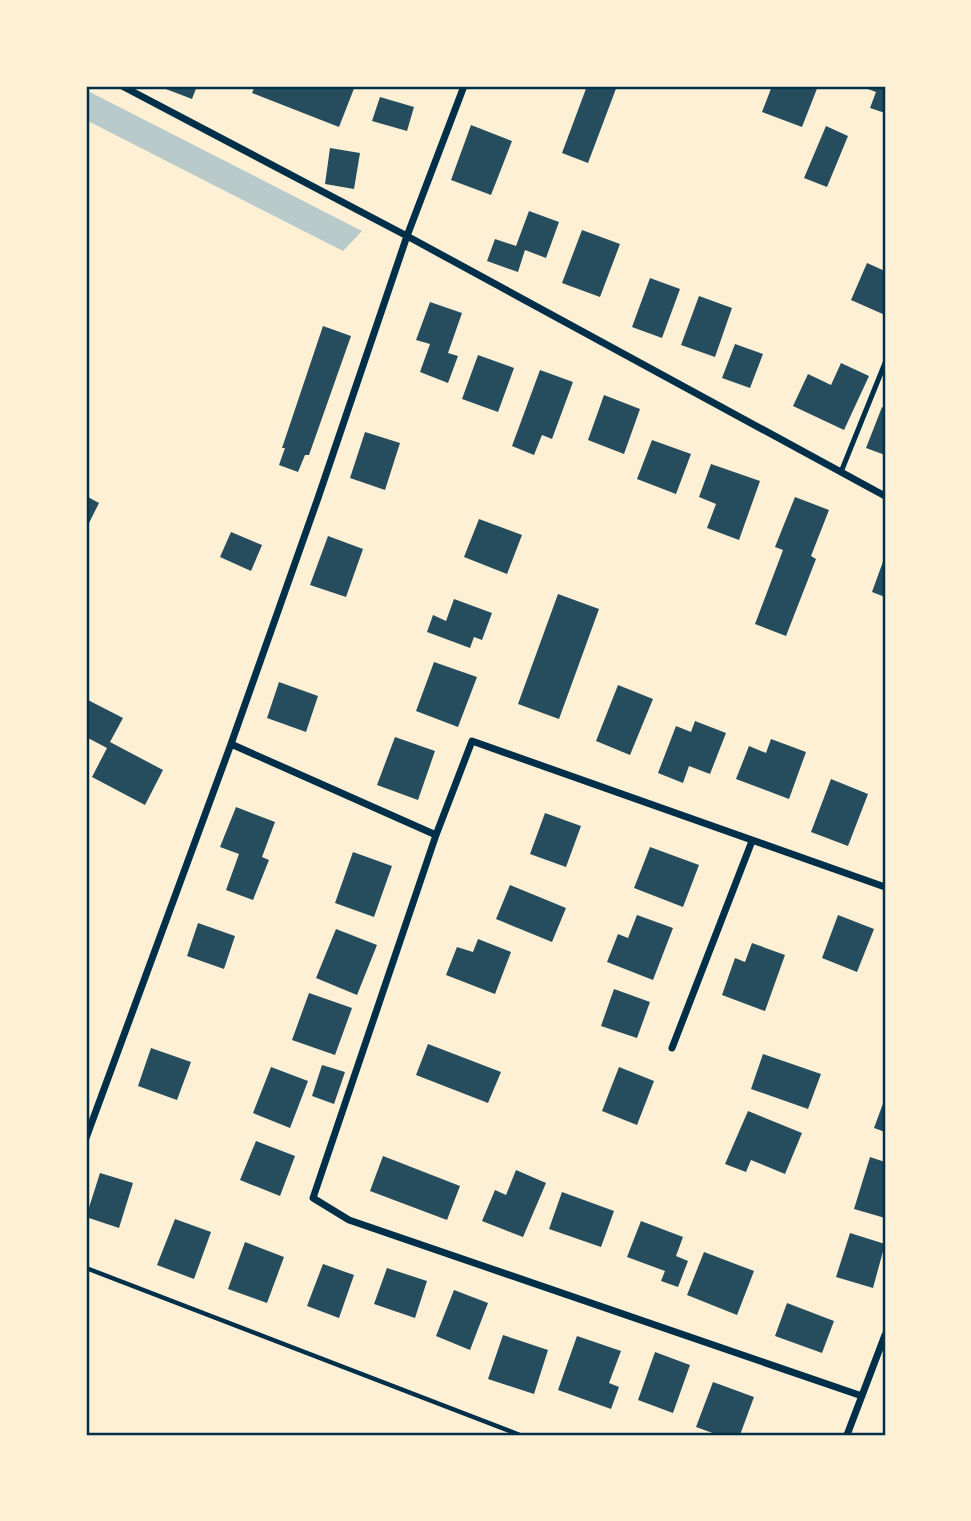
<svg xmlns="http://www.w3.org/2000/svg" width="971" height="1521" viewBox="0 0 971 1521" font-family="'Source Serif 4',serif">
<rect width="100%" height="100%" fill="#fdf0d5"/>
<path fill="#b9caca" d="M86,90l276,141 -19,20 -257,-131z"/>
<path fill="#264d5e" d="M158,86h39l-5,13z
M255,86h100l-16,41 -87,-34z
M587,86h30l-29,77 -26,-10z
M772,86h46l-16,41 -40,-15z
M860,86h25v27l-15,-5 6,-16z
M380,97l34,10 -7,24 -35,-10z
M471,125l41,16 -21,54 -40,-15z
M826,126l22,10 -21,51 -23,-9z
M330,148l30,5 -6,36 -29,-5z
M529,211l30,11 -13,36 -21,-8 -7,22 -31,-11 8,-22 21,7z
M582,230l38,14 -20,53 -38,-14z
M867,263l18,8v44l-34,-15z
M650,278l30,11 -18,49 -30,-11z
M699,296l33,12 -17,49 -34,-12z
M430,302l32,11 -14,40 10,3 -10,27 -28,-11 10,-28 -14,-4z
M323,326l28,10 -42,119h-4l-7,17 -19,-7 6,-17h-3z
M735,344l28,10 -13,34 -28,-10z
M478,355l36,13 -16,44 -36,-13z
M841,363l28,13 -25,54 -51,-24 15,-32 23,11z
M540,370l33,12 -21,57 -10,-4 -8,20 -22,-9z
M604,395l36,14 -16,45 -36,-14z
M882,407l3,1v47l-19,-7z
M365,432l35,11 -15,47 -35,-12z
M652,440l39,14 -15,40 -39,-15z
M711,464l49,17 -21,59 -32,-12 9,-24 -17,-7z
M86,496l13,7 -13,26z
M795,497l34,13 -18,46 5,3 -30,77 -31,-12 28,-74 -8,-3z
M479,519l43,16 -15,39 -43,-17z
M231,532l31,13 -11,26 -31,-14z
M328,536l35,13 -17,48 -36,-12z
M885,556v41l-13,-5z
M558,594l41,15 -40,110 -41,-15z
M454,599l38,14 -10,27 -8,-3 -4,11 -43,-16 6,-17 13,6z
M434,662l43,15 -19,50 -42,-16z
M279,682l39,14 -12,36 -39,-14z
M618,685l35,14 -23,56 -34,-14z
M86,699l37,19 -13,24 53,28 -18,35 -53,-28 15,-29 -21,-11z
M695,721l31,12 -16,41 -21,-8 -6,17 -25,-10 18,-47 15,6z
M395,737l40,14 -17,49 -41,-15z
M771,739l35,13 -17,47 -53,-20 13,-33 17,7z
M831,779l37,15 -20,52 -37,-14z
M236,807l39,15 -13,35 7,3 -16,40 -27,-10 13,-36 -19,-7z
M545,813l36,13 -15,41 -36,-13z
M650,847l49,18 -16,42 -49,-19z
M353,852l39,14 -18,51 -39,-14z
M510,885l56,23 -14,34 -56,-23z
M637,915l36,13 -20,52 -46,-18 11,-28 10,4z
M838,915l36,14 -17,43 -35,-14z
M198,923l37,13 -11,33 -37,-13z
M336,929l41,16 -20,50 -41,-17z
M478,939l33,13 -16,42 -49,-19 11,-28 16,5z
M752,943l33,12 -20,56 -43,-16 13,-37 10,4z
M614,989l36,13 -13,36 -36,-12z
M309,993l43,15 -17,47 -43,-15z
M428,1044l73,28 -13,31 -72,-28z
M151,1048l40,14 -14,38 -39,-14z
M763,1054l58,20 -13,35 -57,-20z
M322,1065l23,7 -11,32 -22,-8z
M271,1067l37,14 -18,47 -37,-15z
M619,1067l35,14 -17,44 -35,-14z
M885,1098v34l-11,-4z
M748,1111l54,22 -17,41 -34,-14 -5,12 -21,-8z
M256,1141l39,15 -15,40 -40,-16z
M383,1156l77,30 -13,34 -77,-29z
M870,1157l15,5v56l-31,-9z
M516,1170l30,13 -23,54 -41,-16 13,-31 11,5z
M100,1173l33,10 -14,45 -33,-11z
M562,1192l52,19 -13,36 -52,-18z
M175,1219l36,13 -17,47 -37,-14z
M641,1221l42,16 -7,19 12,5 -10,26 -17,-6 4,-10 -38,-14z
M850,1233l35,11 -12,44 -37,-11z
M245,1242l39,15 -17,46 -39,-14z
M704,1252l50,19 -17,44 -50,-20z
M323,1264l31,11 -15,43 -32,-12z
M387,1268l40,13 -12,37 -41,-14z
M454,1290l34,13 -18,47 -34,-14z
M787,1303l47,18 -12,32 -47,-17z
M503,1335l45,15 -14,44 -46,-15z
M577,1336l44,15 -12,32 10,4 -8,22 -53,-19z
M655,1352l35,13 -17,48 -35,-13z
M713,1382l41,15 -14,38h-22l-22,-8z"/>
<g fill="none" stroke-linecap="round" stroke-linejoin="round">
<path stroke="#003049" stroke-width="4.5" d="M86,1268l434,167"/>
<path stroke="#003049" stroke-width="5" d="M841,472l44,-109"/>
<path stroke="#003049" stroke-width="7" d="M122,86l285,150 478,260
M231,744l205,91
M672,1048l80,-207
M86,1138l145,-394 87,-246 89,-262 57,-150
M862,1396l-513,-176 -36,-22 123,-363 36,-94 413,146
M847,1435l38,-100"/>
</g>
<rect width="971" height="1521" fill="none" stroke="#fdf0d5" stroke-width="175"/>
<rect x="88" y="88" width="796" height="1346" fill="none" stroke="#003049" stroke-width="2.5"/>
</svg>
